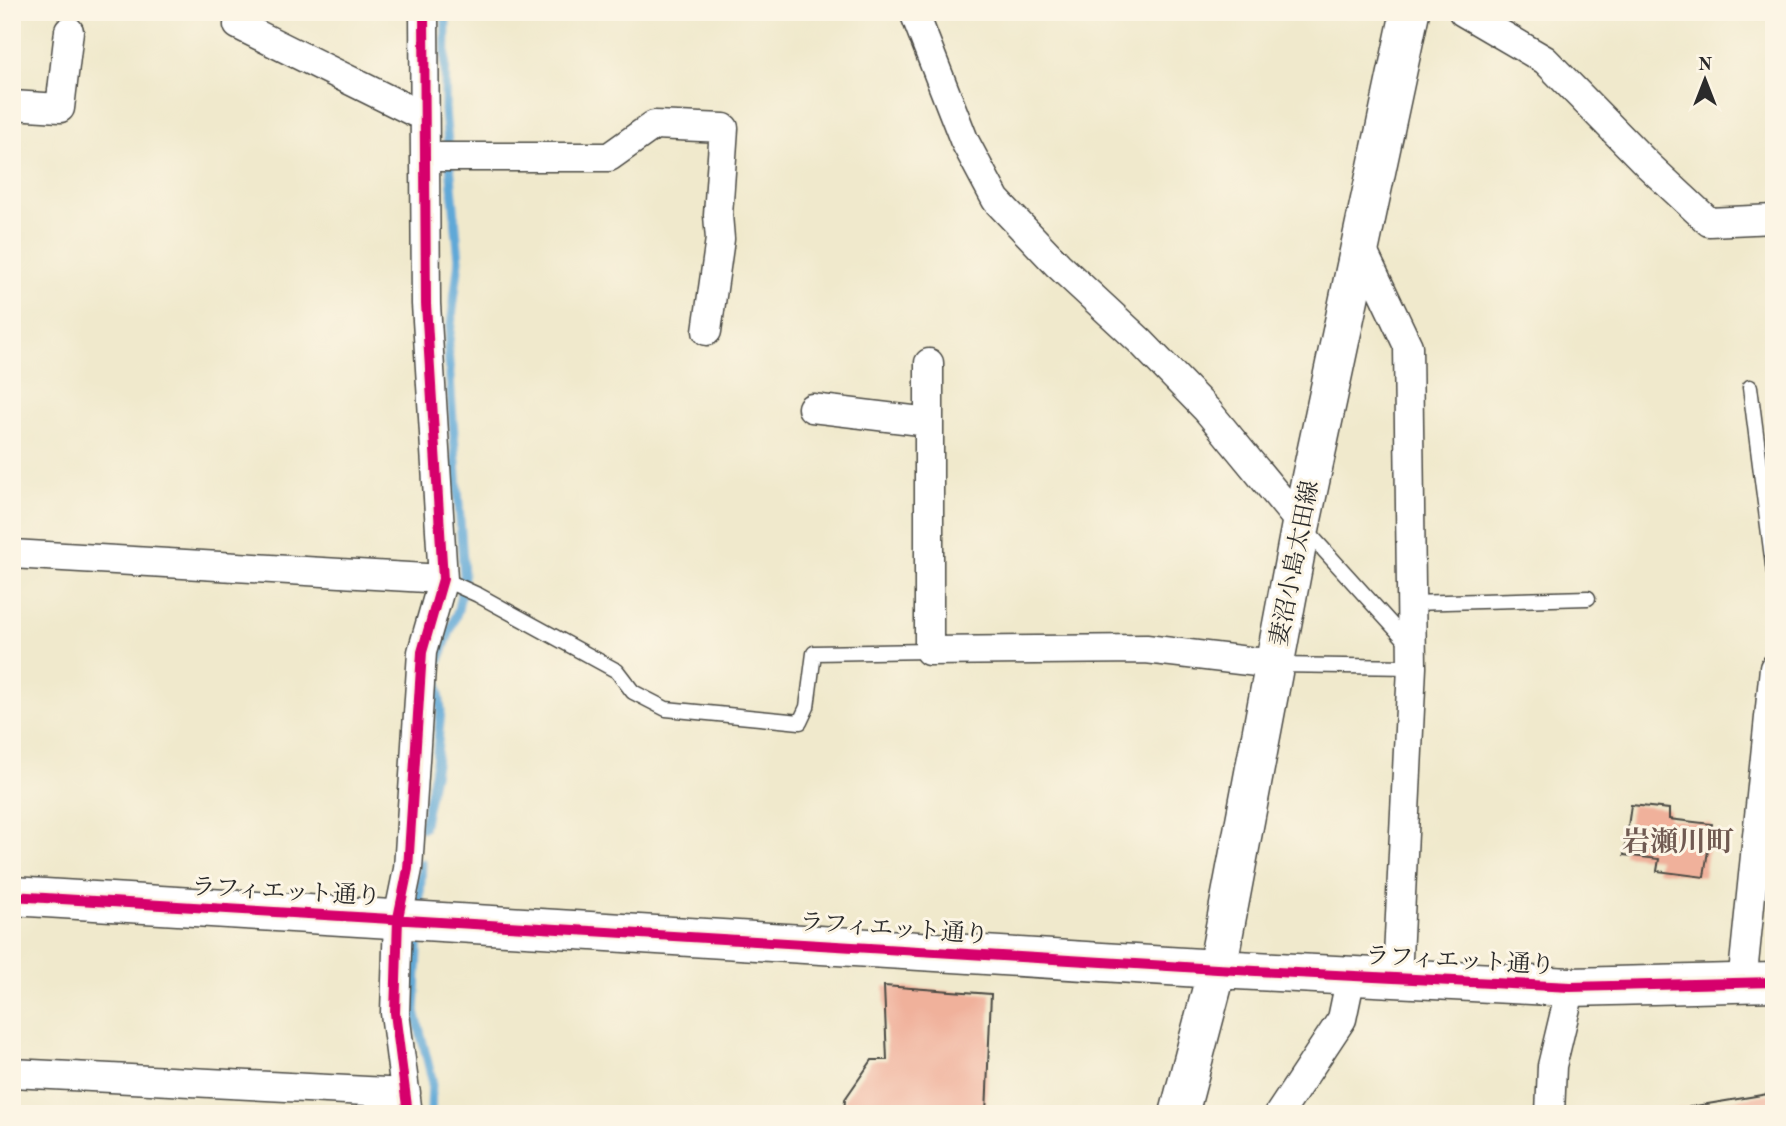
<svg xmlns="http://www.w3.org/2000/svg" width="1786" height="1126" viewBox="0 0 1786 1126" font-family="'Old Standard TT','Noto Serif JP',serif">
<rect width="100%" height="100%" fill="#fcf5e5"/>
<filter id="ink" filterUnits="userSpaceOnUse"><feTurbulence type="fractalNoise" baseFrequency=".0143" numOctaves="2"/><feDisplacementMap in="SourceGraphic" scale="14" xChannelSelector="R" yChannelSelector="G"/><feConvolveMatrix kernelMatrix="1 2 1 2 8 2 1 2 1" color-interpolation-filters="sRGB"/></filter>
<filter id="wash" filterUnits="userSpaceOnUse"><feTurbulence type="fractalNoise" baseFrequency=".00686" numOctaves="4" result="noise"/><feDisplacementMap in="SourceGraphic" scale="28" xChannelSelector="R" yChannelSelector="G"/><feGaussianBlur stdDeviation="1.57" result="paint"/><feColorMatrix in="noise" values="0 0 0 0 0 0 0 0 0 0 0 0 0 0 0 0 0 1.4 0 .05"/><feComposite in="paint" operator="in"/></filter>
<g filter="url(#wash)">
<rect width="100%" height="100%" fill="#f0e9cc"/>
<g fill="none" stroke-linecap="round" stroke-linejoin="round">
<path stroke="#5fa8d7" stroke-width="9" d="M423,828l13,-64 5,-54 -5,-42 22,-58 6,-34 -16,-227 11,-89 -14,-149 1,-99
M419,912l3,-49
M419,929l-4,82 17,68 -1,35"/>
</g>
<g id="blocks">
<path fill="#f0b19b" d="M1631,805l38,4v10l43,5 -8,53 -47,-6 2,-12 -35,-4z
M884,986l107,8 -5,120h-142l1,-15 27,-39h15z
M1774,1093v21h-115v-2z"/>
</g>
</g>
<g filter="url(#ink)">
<use href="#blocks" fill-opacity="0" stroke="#494843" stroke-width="2"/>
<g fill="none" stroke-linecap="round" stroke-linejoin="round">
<g stroke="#494843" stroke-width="17">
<path id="lane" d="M1750,387l24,186
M1304,528l106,117
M443,579l35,16 139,76 16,21 33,17 134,13 7,-15 7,-54 115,-2
M1411,603l177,-5
M1276,665l136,2"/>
</g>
<g stroke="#494843" stroke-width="31">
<path id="street" d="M914,12l50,128 32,60 62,65 82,76 67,69 94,114
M1463,12l82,48 103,105 61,57 65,-3
M238,25l186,92
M12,105l48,3 9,-77
M425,157h184l45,-32 70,3 -6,87 2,24 -13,92
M1361,247l47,99 4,321 -15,311
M929,363v288l217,-2 128,15
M812,408l117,14
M12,554l431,25
M1742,984l32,-316
M12,1073l394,20
M408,1114l-13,-101 3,-95 10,-49 14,-217 21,-73 -17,-275 -2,-292
M1279,1114l63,-95 9,-43
M1550,1114l2,-48 19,-79"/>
</g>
<g stroke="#494843" stroke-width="41">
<path id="secondary" d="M12,896l1205,73 354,18 203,-5
M1179,1114l38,-145 84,-445 109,-512"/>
</g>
<use href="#lane" stroke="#fff" stroke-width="14"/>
<use href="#street" stroke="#fff" stroke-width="28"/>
<use href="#secondary" stroke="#fff" stroke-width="38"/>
<g stroke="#fcf5e5" stroke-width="15">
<path id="cycleway" d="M12,896l1205,73 354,18 203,-5
M408,1114l-13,-101 3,-95 10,-49 14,-217 21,-73 -17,-275 -2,-292"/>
</g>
<use href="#cycleway" stroke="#d6006c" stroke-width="10"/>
</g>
</g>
<g text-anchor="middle" stroke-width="6" stroke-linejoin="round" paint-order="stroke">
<g font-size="24" fill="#2b2b2b" stroke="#fcf5e5">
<text transform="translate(1294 563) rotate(-79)" y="8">妻沼小島太田線</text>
<text transform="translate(286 891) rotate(3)" y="8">ラフィエット通り</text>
<text transform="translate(894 928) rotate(4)" y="8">ラフィエット通り</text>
<text transform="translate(1460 960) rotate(3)" y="8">ラフィエット通り</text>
</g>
<g font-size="28" font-weight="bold" fill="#705a52" stroke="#fcf5e5">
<text x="1678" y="851">岩瀬川町</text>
</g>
</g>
<rect width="1786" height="1126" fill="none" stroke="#fcf5e5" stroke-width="42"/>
<g transform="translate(1705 80)" stroke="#fcf5e5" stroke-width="5" paint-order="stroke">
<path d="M0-5L12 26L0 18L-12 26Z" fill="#2b2b2b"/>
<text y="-10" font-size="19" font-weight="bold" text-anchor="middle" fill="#2b2b2b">N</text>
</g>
</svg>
